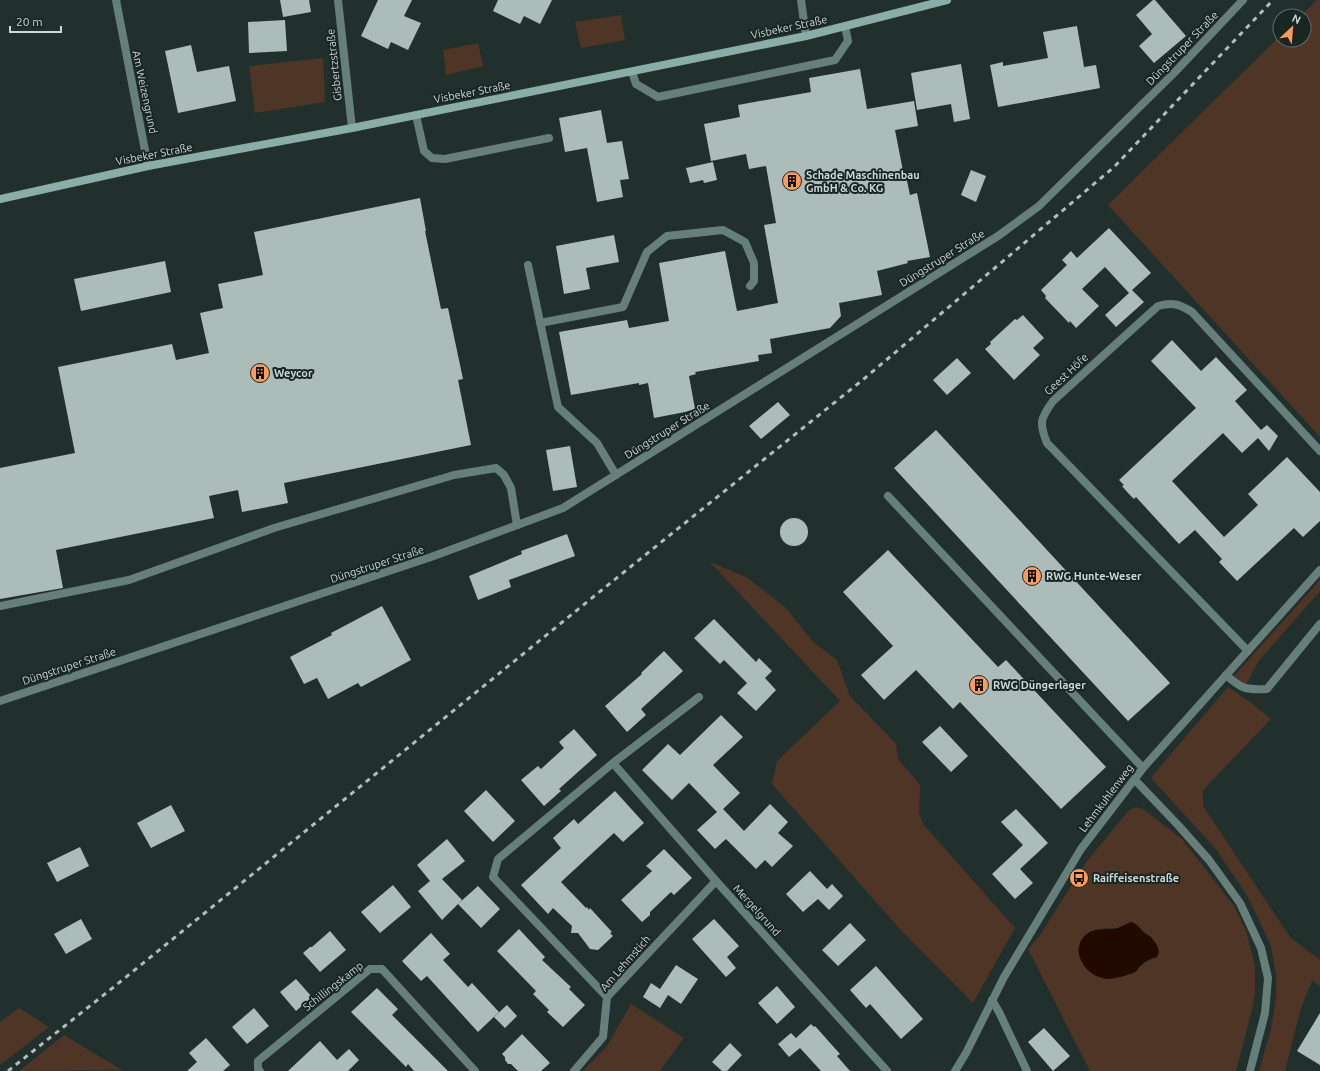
<svg xmlns="http://www.w3.org/2000/svg" width="1320" height="1071" viewBox="0 0 1320 1071" font-family="Ubuntu,sans-serif">
<rect width="100%" height="100%" fill="#22302d"/>
<path fill="#4f3525" fill-rule="evenodd" d="M1317,0h3v437l-212,-232 172,-169v4h24v-24h-3z
M621,15l4,25 -44,8 -6,-26z
M478,43l5,23 -37,9 -3,-25z
M323,58l2,44 -70,11 -6,-47z
M710,562l36,15 39,30 28,35 24,18 13,36 46,48 2,15 22,26 -1,28 4,11 92,104 -42,75 -75,-76 -126,-143 5,-23 63,-60z
M1320,580v11l-63,72 -11,22 -12,-9z
M1228,687l26,18 17,14 -68,71v16l87,131 30,23v26l-8,-5 -11,27 -16,63h-26l12,-42 5,-31v-23l-5,-29 -23,-49 -33,-49 -63,-69 1,-4z
M1136,807l7,2 39,30 52,67 12,25 9,34v29l-3,16 -16,61h-146l-62,-122 10,-11 49,-77 42,-51zM1132,922c8,4 12,11 19,15l6,20c-10,3 -16,8 -23,16l-50,-7 -6,-14 4,-11 6,-8 18,-5h12z
M631,1004l53,34 -24,33h-77l24,-25z
M19,1008l30,19 -49,38v-43z
M64,1035l58,35 -103,1z"/>
<path fill="#210900" d="M1132,922l5,3 7,8 7,4 6,8 2,7 -2,5c-7,2 -12,4 -16,8 -2,2 -4,6 -6,7 -5,3 -22,7 -27,7 -23,-1 -41,-31 -20,-46 9,-6 21,-2 30,-5 5,-2 9,-5 14,-6z"/>
<path fill="#abbcb9" d="M280,0h29l2,12 -28,5z
M378,0h34l-8,16 17,7 -13,27 -17,-8 -3,7 -27,-13z
M498,0h54l-12,24 -16,-8 -4,8 -27,-13z
M1153,0h2l31,36 -32,27 -15,-17 13,-12 -16,-19z
M285,20l2,31 -38,2 -1,-31z
M1077,26l7,41 12,-2 4,23 -102,19 -8,-42 13,-3v4l45,-8 -5,-26z
M191,45l6,27 32,-6 7,35 -58,12 -13,-62z
M961,64l9,55 -16,3 -3,-18 -34,6 -6,-37z
M860,69l7,40 47,-8 4,25 -23,4 9,46h2l4,19 7,-2 13,64 -23,4 1,2 -31,8 5,24 -43,8 2,13 -11,12 -60,11 2,14 -14,2 1,6 -64,11 1,2 -7,2 6,33 -10,3 -31,6 -6,-35 -9,2v-2l-68,12 -12,-63 68,-12 2,8 40,-7 -10,-58 66,-12 12,60 41,-8 -14,-78 12,-2 -10,-57 -17,3 -3,-15 -35,7 -7,-37 36,-7 -2,-12 73,-13 -2,-14z
M601,110l6,33 15,-2 7,38 -9,1 3,17 -26,5 -10,-54 -22,4 -6,-34z
M713,162l4,18 -13,3 -1,-3 -13,3 -4,-15z
M971,170l15,6 -10,26 -15,-7z
M420,198l6,33h-1l16,78 7,-1 15,71 -5,1 13,65 -187,38 4,20 -46,9 -4,-22 -29,6 5,22 -158,32 7,38 -63,11v-131l75,-15 -17,-86 114,-23 4,16 33,-7 -9,-40 23,-5 -5,-24 45,-9 -9,-43z
M1109,228l42,45 -19,17 12,12 -28,25 -11,-12 24,-22 -24,-26 -23,22 17,17 -23,22 -6,-7 -1,2 -24,-25 1,-2 -5,-6 26,-25 -5,-5 9,-9 6,7z
M614,235l5,27 -33,6 4,21 -26,5 -8,-48z
M165,261l6,31 -90,19 -7,-32z
M1023,315l21,23 -11,10 7,7 -26,25 -29,-31 6,-5 -1,-2 25,-23 2,1z
M1172,340l29,31 15,-14 31,33 -12,11 26,29 6,-5 11,11 -9,15 -11,-13 -16,15 -19,-20 -51,48 52,56 34,-32 -10,-11 39,-37 33,35v29l-17,16 -9,-9 -57,53 -18,-19 3,-3 -27,-29 -16,14 -43,-47 -2,2 -6,-6 -6,-7 2,-1 -5,-5 77,-72 -45,-47z
M957,358l14,15 -24,22 -14,-15z
M778,402l12,13 -29,24 -12,-13z
M936,430l234,253 -42,38 -234,-253z
M570,446l7,41 -24,4 -7,-41z
M780 532a14 14 0 1 1 28 0a14 14 0 1 1-28 0Z
M567,534l8,22 -66,24 2,7 -33,13 -9,-24 53,-22 -1,-3z
M888,550l110,117 8,-7 100,107 -45,42 -101,-107 -7,7 -37,-39 -32,30 -23,-25 32,-29 -50,-54z
M382,606l29,54 -50,27 -3,-4 -30,16 -11,-21 -13,6 -14,-27 42,-22 -1,-2z
M714,619l42,43 3,-4 13,13 -7,7 11,12 -20,21 -19,-18 10,-10 -23,-23 -4,4 -26,-26z
M664,651l19,20 -42,38 5,6 -19,17 -22,-26 37,-32 -1,-1z
M721,715l22,22 -30,28 27,28 -17,16 21,22 26,-27 18,18 -10,11 15,13 -21,21 -7,-7 -9,9 -30,-30 -11,10 -18,-19 20,-18 -28,-29 -17,17 -30,-30 26,-26 12,11z
M940,726l28,30 -17,16 -29,-30z
M574,729l23,26 -38,34 2,2 -17,15 -23,-26 17,-14 3,3 23,-21 -5,-6z
M486,790l29,31 -22,21 -29,-31z
M615,791l29,32 -21,19 -9,-9 -53,49 25,26 1,-1 2,3 1,-2 22,24 -2,1 3,3 -15,14 -8,-1 -12,-16h-7l1,-7 -19,-18 -5,6 -27,-29 40,-37 -8,-10 21,-19 4,5z
M171,805l14,26 -34,17 -14,-25z
M1016,809l32,34 -28,26 13,14 -18,16 -23,-25 31,-29 -22,-23z
M447,839l18,22 -23,18 20,21 -20,20 -24,-29 12,-10 -13,-16z
M80,847l9,19 -32,16 -10,-19z
M664,849l28,29 -18,17 -3,-3 -21,20v3l-8,7 -21,-22 31,-29 -6,-5z
M810,871l17,18 5,-5 11,12 -14,14 -11,-11 -15,13 -17,-18z
M393,885l18,22 -31,26 -19,-21z
M478,886l22,23 -19,19 -23,-24z
M81,919l11,20 -26,15 -12,-20z
M714,919l25,27 -12,11 9,11 -10,9 -34,-38z
M850,923l16,17 -28,26 -16,-16z
M519,929l26,28 -3,3 29,27 -2,2 16,16 -22,22 -16,-15 2,-2 -16,-16 3,-3 -39,-40z
M330,931l16,19 -26,22 -17,-19 7,-6h2z
M431,933l19,21 -7,6 25,27 4,-4 27,29 -21,20 -51,-56 -6,5 -19,-20z
M676,965l22,14 -17,25 -13,-9 -8,13 -17,-11 8,-14 9,6z
M876,966l47,53 -22,20 -31,-35 -4,4 -16,-18z
M296,979l16,18 -16,14 -16,-19z
M777,986l18,21 -18,17 -19,-21z
M377,988l21,21 -6,6 56,56h-34l-6,-7 -2,3 -55,-55z
M507,1005l10,11 -12,12 -11,-11z
M254,1008l15,18 -22,18 -15,-17z
M1320,1013v52l-23,-14z
M811,1024l3,3 1,-1 25,28 -3,2 13,15h-29l-21,-23 -11,9 -11,-13 13,-11 5,5z
M1044,1028l26,28 -17,15 -25,-29z
M522,1034l28,29 -9,8h-23l-7,-7h-3l-3,-4v-3l-3,-3z
M206,1038l24,27 -7,6h-36l10,-9 -8,-9z
M320,1041l17,19 12,-11 10,11 -11,11h-60z
M730,1043l12,12 -15,16h-5l-10,-9z"/>
<g fill="none" stroke-linecap="round" stroke-linejoin="round">
<path stroke="#677f7b" stroke-width="8" d="M632,72l4,12 22,13 177,-37 13,-19 -3,-15
M416,115l8,36 8,7 13,1 104,-21
M528,265l30,142 39,36 19,32
M540,323l83,-16 24,-55 20,-16 56,-6 22,12 9,21v18l-4,5
M888,496l255,272
M0,606l129,-26 145,-52 180,-53 42,-7 8,7 7,13 6,37
M1226,675c16,14 19,15 41,14l53,-65
M992,1000l7,12 28,59"/>
<path stroke="#677f7b" stroke-width="8" d="M116,0l32,166
M338,0l14,128
M801,0l5,36
M1248,651l-201,-208c-8,-20 -7,-24 6,-42l105,-95c15,-4 21,-2 34,6l128,139
M0,701l431,-144 132,-49 435,-272 41,-30 136,-134 68,-72
M613,763l103,118 171,190
M1135,780l43,45 31,35 31,43 21,45 7,30 -3,35 -15,58
M607,997l-114,-120 5,-18 115,-96 86,-66
M260,1071l-2,-2v-8l112,-92h12l93,102
M574,1071l29,-34 4,-40 109,-116
M955,1071l11,-18 38,-76 77,-128 62,-81 177,-198"/>
<path stroke="#88aea7" stroke-width="8" d="M0,199l148,-33 204,-38 454,-92 141,-36"/>
<path stroke="#b3bcbb" stroke-width="3" stroke-dasharray="5 5" stroke-linecap="butt" d="M8,1071l107,-85 488,-397 262,-211 249,-211 159,-167"/>
</g>
<defs>
<g id="building-disc" transform="scale(1)"><circle r="9.5" fill="#ff9b5a" stroke="#182624"/><path d="M-4-6H4V6H1V3H-1V6H-4ZM-2.5-4.3h1.7v1.8h-1.7ZM.8-4.3h1.7v1.8H.8ZM-2.5-1h1.7V.8h-1.7ZM.8-1h1.7V.8H.8Z" fill="#111"/></g>
<g id="bus-disc" transform="scale(1)"><circle r="9.5" fill="#ff9b5a" stroke="#182624"/><path d="M-5-6H5V4H4V6H2V4H-2V6H-4V4H-5ZM-3.5-4V0h7V-4ZM-3.5 1.2v1.5H-2V1.2ZM2 1.2v1.5H3.5V1.2Z" fill="#111"/></g>
</defs>
<g fill-rule="evenodd">
<use href="#building-disc" x="792" y="181"/>
<use href="#building-disc" x="260" y="373"/>
<use href="#building-disc" x="1032" y="576"/>
<use href="#building-disc" x="979" y="685"/>
<use href="#bus-disc" x="1079" y="878"/>
</g>
<g text-anchor="middle" stroke-width="4" stroke-linejoin="round" paint-order="stroke">
<g font-size="11" fill="#cfd7d6" stroke="#182624">
<text transform="translate(789 27) rotate(-12)" y="4">Visbeker Straße</text>
<text transform="translate(1182 48) rotate(-46)" y="4">Düngstruper Straße</text>
<text transform="translate(334 65) rotate(-96)" y="4">Gisbertzstraße</text>
<text transform="translate(145 92) rotate(78)" y="4">Am Weizengrund</text>
<text transform="translate(472 92) rotate(-11)" y="4">Visbeker Straße</text>
<text transform="translate(154 154) rotate(-11)" y="4">Visbeker Straße</text>
<text transform="translate(942 258) rotate(-32)" y="4">Düngstruper Straße</text>
<text transform="translate(1066 374) rotate(-43)" y="4">Geest Höfe</text>
<text transform="translate(667 430) rotate(-32)" y="4">Düngstruper Straße</text>
<text transform="translate(377 564) rotate(-18)" y="4">Düngstruper Straße</text>
<text transform="translate(69 666) rotate(-18)" y="4">Düngstruper Straße</text>
<text transform="translate(1106 798) rotate(-53)" y="4">Lehmkuhlenweg</text>
<text transform="translate(757 910) rotate(48)" y="4">Mergelgrund</text>
<text transform="translate(625 963) rotate(-49)" y="4">Am Lehmstich</text>
<text transform="translate(333 986) rotate(-38)" y="4">Schillingskamp</text>
</g>
<g font-size="11" font-weight="bold" fill="#cfd7d6" stroke="#182624" text-anchor="start">
<text x="806" y="179">Schade Maschinenbau<tspan x="806" dy="13">GmbH &amp; Co. KG</tspan></text>
<text x="274" y="377">Weycor</text>
<text x="1046" y="580">RWG Hunte-Weser</text>
<text x="993" y="689">RWG Düngerlager</text>
<text x="1093" y="882">Raiffeisenstraße</text>
</g>
</g>
<g transform="translate(1292 28) rotate(26)"><circle r="19" fill="#182624" stroke="#616d6b"/>
<path d="M0-3L7 15L0 10L-7 15Z" fill="#ff9b5a"/>
<text y="-6" font-size="11" font-weight="bold" text-anchor="middle" fill="#cfd7d6">N</text>
</g>
<path d="M10 26v6h51v-6" fill="none" stroke="#cfd7d6" stroke-width="2"/>
<text x="16" y="26" font-size="12" fill="#cfd7d6" stroke="#182624" stroke-width="3" paint-order="stroke">20 m</text>
</svg>
